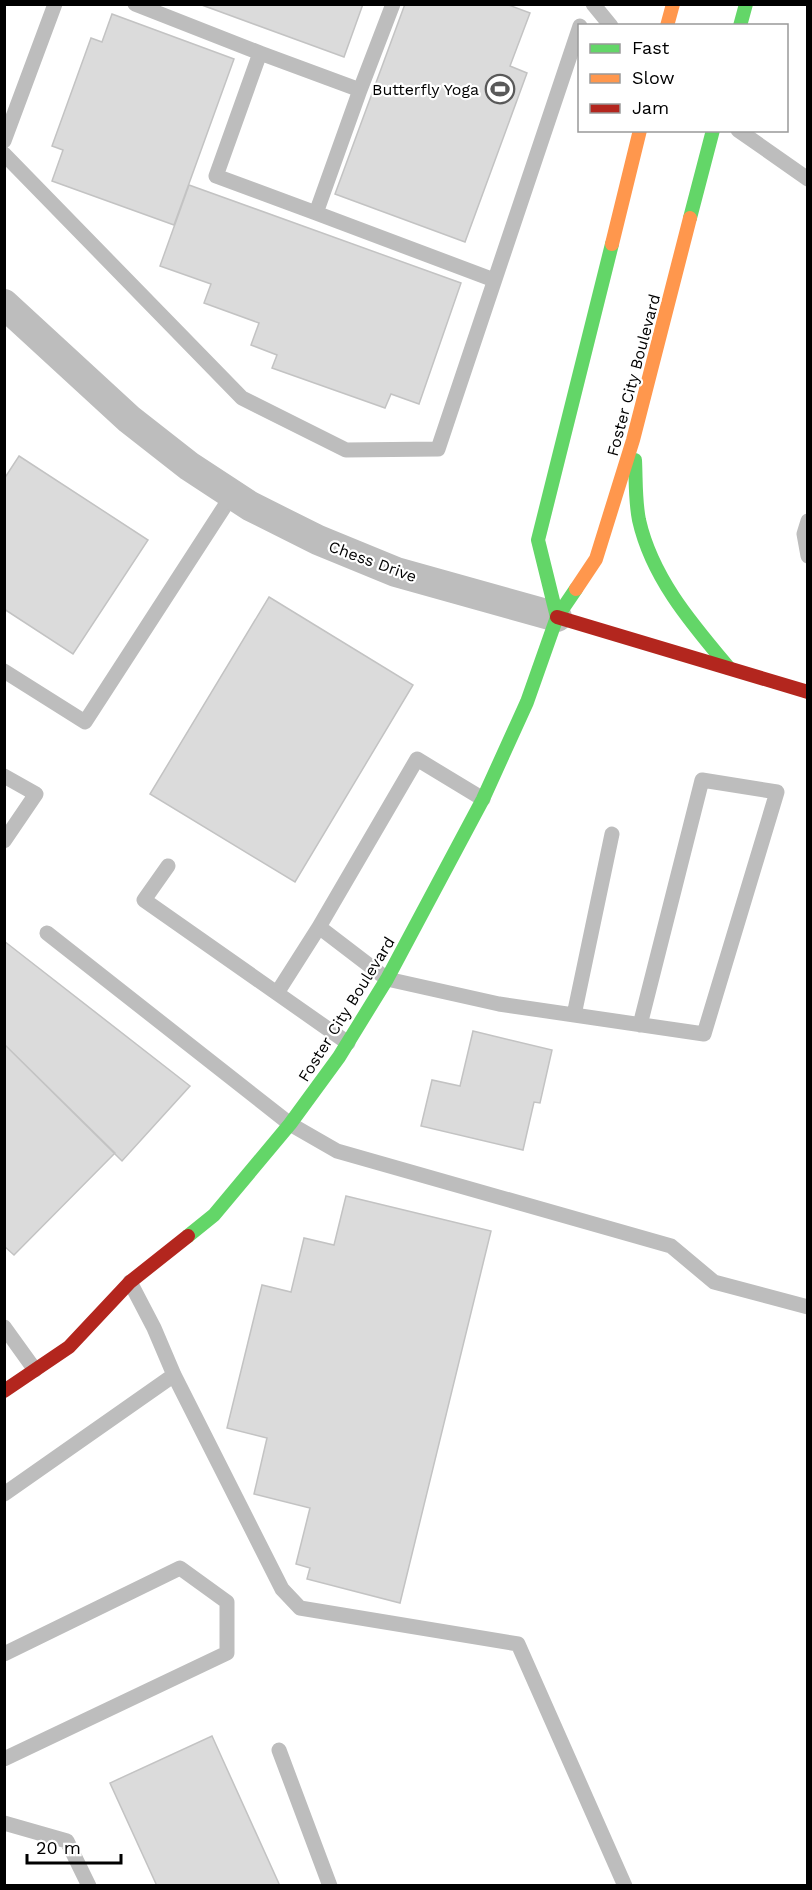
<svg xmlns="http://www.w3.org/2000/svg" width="812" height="1890" viewBox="0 0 812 1890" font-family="'Work Sans',sans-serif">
<rect width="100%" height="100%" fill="#fff"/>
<path fill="#dbdbdb" stroke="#c3c3c3" stroke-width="1.5" d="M199,4h164l-19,53z
M405,4h101l24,9 -20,53 17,7 -62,169 -130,-48z
M112,14l122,45 -60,166 -122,-44 11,-31 -11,-4 39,-108 11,4z
M189,185l272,98 -42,121 -28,-10 -6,14 -113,-40 5,-13 -26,-10 8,-22 -55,-20 7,-19 -51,-18z
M19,456l129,84 -75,114 -69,-45v-130z
M269,597l144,88 -118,197 -145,-88z
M4,941l186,145 -68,75 -118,-117z
M473,1031l79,19 -12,53 -6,-1 -11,48 -102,-24 11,-46 28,6z
M4,1044l111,109 -101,102 -10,-9z
M346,1196l145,35 -91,372 -93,-24 3,-11 -14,-4 14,-56 -56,-14 13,-56 -40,-10 35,-143 29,7 13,-54 30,7z
M212,1736l68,150h-123l-47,-103z"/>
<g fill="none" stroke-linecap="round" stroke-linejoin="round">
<path stroke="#bdbdbd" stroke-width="15" d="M135,4l125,49
M593,4l18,22
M360,90l-100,-37 -44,123 100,37 44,-123 33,-86
M738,130l70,49
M4,141l51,-137
M4,154l238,244 104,52 92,-1 142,-423
M316,213l178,67
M808,521l-4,13 4,22
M4,671l81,51 147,-227
M4,776l32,18 -32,47
M483,799l-66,-40 -98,168 68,52 112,25 205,30 73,-242 -75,-12 -62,245
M168,866l-24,34 204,143
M47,933l243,191 47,27 334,95 43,36 94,25
M277,993l42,-66
M574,1015l38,-181
M130,1282l24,46 20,47 108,214 18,19 218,36 107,242
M4,1327l31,43
M4,1494l170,-119
M4,1654l176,-86 47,34v51l-223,106
M279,1750l51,136
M4,1823l63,18 22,45"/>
<path stroke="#bdbdbd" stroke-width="30" d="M4,304l125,115 60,47 61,40 68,34 78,32 161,45"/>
<path stroke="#63d668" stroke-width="14" d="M740,26l6,-22
M690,218l23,-88
M635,460c1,20 0,40 4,60 13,58 53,104 90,148
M557,617l-19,-77 74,-296
M188,1236l26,-21 76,-91 49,-67 48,-78 96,-180 44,-97 30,-85 19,-28"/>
<path stroke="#ff974d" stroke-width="14" d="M667,26l6,-22
M612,244l28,-114
M576,589l20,-30 37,-119 57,-222"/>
<path stroke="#b3261e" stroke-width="14" d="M557,617l251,75
M4,1391l65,-44 61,-65 58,-46"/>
</g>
<defs>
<g id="stadium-ring" transform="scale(1.5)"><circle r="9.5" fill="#fff" stroke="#595959" stroke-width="1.5"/><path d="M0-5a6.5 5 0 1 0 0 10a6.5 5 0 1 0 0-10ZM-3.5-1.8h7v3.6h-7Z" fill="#595959"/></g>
</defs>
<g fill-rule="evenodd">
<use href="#stadium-ring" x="500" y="89"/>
</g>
<g text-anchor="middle" stroke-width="4.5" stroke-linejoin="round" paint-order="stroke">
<g font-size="16" fill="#000" stroke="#fff" text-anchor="end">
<text x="479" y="95">Butterfly Yoga</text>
</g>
<g font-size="16" fill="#000" stroke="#fff">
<text transform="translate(633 375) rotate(-75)" y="6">Foster City Boulevard</text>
<text transform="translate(373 561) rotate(20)" y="6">Chess Drive</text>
<text transform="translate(346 1009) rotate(-58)" y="6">Foster City Boulevard</text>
</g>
</g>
<rect width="812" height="1890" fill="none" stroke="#000000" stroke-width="12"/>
<rect x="578" y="24" width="210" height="108" fill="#ffffff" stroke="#999999" stroke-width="1.5"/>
<rect x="590" y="44" width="30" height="9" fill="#63d668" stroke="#999999" stroke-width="1.5"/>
<text x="632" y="54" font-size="18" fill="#000000">Fast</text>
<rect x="590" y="74" width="30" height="9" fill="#ff974d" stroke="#999999" stroke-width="1.5"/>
<text x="632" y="84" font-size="18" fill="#000000">Slow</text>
<rect x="590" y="104" width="30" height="9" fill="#b3261e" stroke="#999999" stroke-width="1.5"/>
<text x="632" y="114" font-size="18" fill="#000000">Jam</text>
<path d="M27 1854v9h94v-9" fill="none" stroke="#000000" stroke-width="3"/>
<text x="36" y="1854" font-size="18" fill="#000000" stroke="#ffffff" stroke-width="4.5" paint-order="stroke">20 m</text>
</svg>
